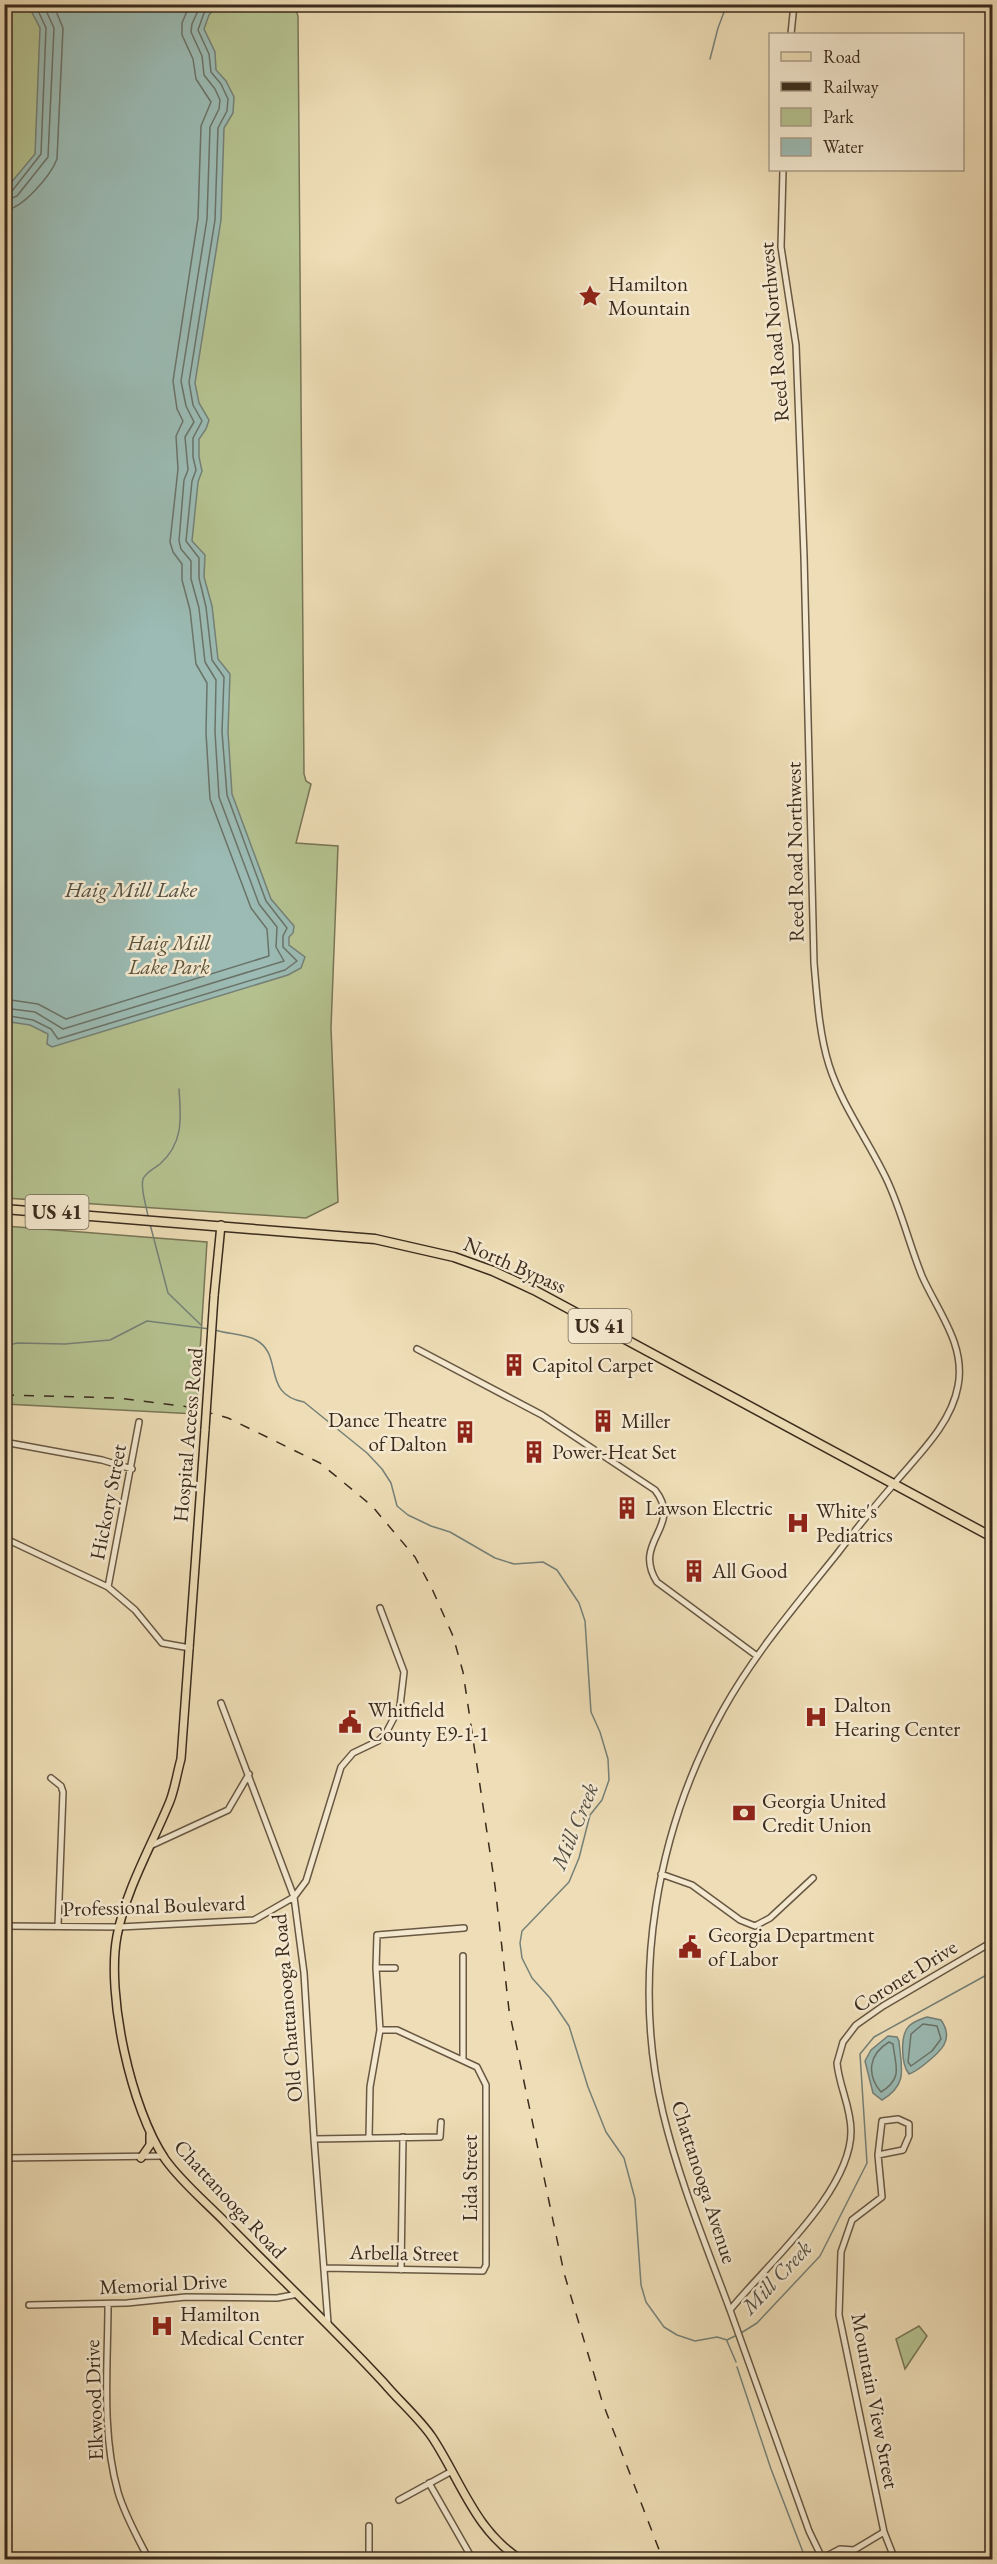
<svg xmlns="http://www.w3.org/2000/svg" width="997" height="2564" viewBox="0 0 997 2564" font-family="'EB Garamond',serif">
<rect width="100%" height="100%" fill="#eeddb6"/>
<filter id="stains"><feTurbulence type="fractalNoise" baseFrequency=".00333" numOctaves="4"/><feColorMatrix values="0 0 0 0 .2 0 0 0 0 .09 0 0 0 0 .02 0 0 0 .5 -.17"/></filter>
<radialGradient id="worn" r=".72"><stop offset=".6" stop-color="#630" stop-opacity="0"/><stop offset="1" stop-color="#630" stop-opacity=".3"/></radialGradient>
<path fill="#b5c290" stroke="#787656" stroke-width="1.5" d="M294,4l4,12 6,758 2,7 5,3 -15,59 42,3 -7,182 7,174 -32,16 -301,-20 -1,-1193z
M5,1226l202,16 -11,172 -191,-10z
M919,2326l8,10 -22,33 -9,-30z"/>
<path fill="#9bbbb4" stroke="#758178" stroke-width="1.5" d="M28,5h190l-9,10 -5,14 11,23 1,18 10,11 8,16 -1,16 -9,15 -3,92 -26,163 4,20 10,17 -3,9 -7,10v18l3,14 -4,11 -6,59 13,14 -1,22 8,29 6,53 12,15 -2,58 4,62 39,105 23,27 -1,7 -4,4v8l16,12 -4,11 -13,7 -236,72 -5,-3 1,-10 -18,-9 -26,-4v-764l3,-12 -3,-6 1,-49 30,-36 5,-126z
M927,2017l14,3c14,20 -1,32 -16,44 -5,4 -10,8 -16,10 -8,-10 -9,-39 0,-48 5,-5 12,-7 18,-9z
M888,2036l9,1 2,4c2,26 10,43 -17,59l-9,-7 -8,-32 6,-11z"/>
<g fill="none" stroke-linecap="round" stroke-linejoin="round">
<path stroke="#6b7368" stroke-width="1.5" d="M4,194l8,-3 29,-37 5,-126 -11,-24
M4,201l13,-5 31,-39 6,-129 -11,-24
M4,210c18,0 47,-35 53,-51l6,-131 -10,-24
M4,999l34,5 28,15 203,-63 -2,-27 -16,-21 -41,-109 -4,-66 1,-50 -11,-19 -6,-54 -8,-30v-16l-9,-12 -3,-10 8,-73 -2,-33 7,-15 -6,-12 -4,-28 25,-163 3,-92 10,-24 -15,-23 -3,-20 -11,-24v-12l8,-19
M4,1008l31,4 28,17 221,-68 -8,-14 1,-20 -18,-23 -40,-107 -4,-65 1,-52 -11,-18 -6,-54 -8,-29v-18l-10,-12 -2,-8 5,-61 4,-10 -3,-33 9,-15 -8,-16 -5,-25 26,-162 3,-92 9,-18 1,-9 -5,-11 -11,-14 -2,-19 -11,-24 1,-8 9,-20
M4,1015l29,5 18,9 7,10 227,-69 12,-9 -14,-14v-11l4,-8 -21,-27 -39,-106 -5,-63 2,-55 -12,-17 -6,-53 -7,-29v-20l-13,-17 6,-60 4,-11 -3,-13v-19l9,-17 -9,-16 -4,-23 26,-162 3,-92 9,-17 1,-12 -7,-15 -10,-12 -2,-18 -11,-24 6,-17 6,-9
M923,2024l14,2 4,13 -9,12 -21,15 -3,-4 3,-28z
M889,2042l4,2c2,21 11,34 -12,48 -15,-18 -12,-38 8,-50z"/>
<path stroke="#758178" stroke-width="1.5" d="M710,59l8,-31 9,-24
M148,1217c-1,-10 -8,-28 -5,-38 3,-7 12,-11 17,-15 24,-21 21,-47 19,-75
M150,1224l18,69 33,32
M215,1330c12,4 30,4 41,10 28,15 5,54 48,62l63,51 15,16 9,14 6,23 11,9 23,11 19,6 45,26 19,6 29,-2 14,8 22,33 6,18 6,91 9,20 8,27 1,21 -7,20 -12,15 -11,43 -10,24 -47,49 -2,12 2,15 10,20 18,20 19,28 19,61 18,45 18,26 11,41 6,86 5,17 18,25 13,8 18,6 22,-4 10,3 10,-5
M4,1346l13,-3 48,1 45,-4 37,-19 63,8
M741,2333l16,-10 63,-67 47,-93 -7,-109 14,-17 118,-65
M727,2341l9,21
M737,2367l34,102 35,91"/>
<g stroke="#685843" stroke-width="8">
<path id="minor" d="M791,34l3,-30
M417,1349l125,66 113,75c29,37 -24,51 2,92l100,74
M4,1442l98,18 30,9
M4,1538l104,49 27,23 27,33 28,5
M108,1587l31,-165
M221,1703l73,194 10,76 10,166 14,184
M51,1778l10,8 2,6 -5,134
M152,1845l76,-35 21,-36
M661,1874l31,11 48,35 15,6 15,-8 43,-40
M4,1926l116,1 134,-7 40,-23 12,-16 35,-114 12,-14 25,-12 8,-8 14,-27 4,-34 -24,-64
M463,1956v104
M376,1968h19
M369,2138l1,-51 10,-57 -4,-62 1,-33 87,-7
M314,2139l126,-2 1,-15
M878,2155l25,-5 6,-14v-12l-11,-5 -16,2 -4,34 4,42 -30,23 -11,32 -2,63 45,217 11,28
M4,2158l160,-2
M324,2268l159,3 3,-6v-180l-9,-18 -80,-37h-17
M401,2270l2,-133
M108,2304c0,62 -7,128 10,188 7,24 20,46 31,68
M29,2305l98,-2 59,-6 91,1 21,-4
M730,2310c-24,-65 -51,-130 -67,-197 -32,-136 -7,-282 60,-403 31,-56 74,-106 114,-156 18,-24 37,-47 56,-69 24,-29 58,-60 65,-99 8,-41 -20,-74 -36,-110 -13,-32 -21,-67 -36,-98 -18,-38 -44,-72 -57,-113 -10,-32 -12,-68 -15,-102l-10,-407 -8,-211 -15,-98 2,-77
M429,2483l44,77
M399,2500l53,-29
M369,2526v34
M823,2558l17,-9 14,1 30,-18
M823,2560l-14,-29 -79,-221c37,-46 121,-118 121,-179 0,-24 -12,-45 -14,-68l6,-21 13,-17 27,-19 109,-64"/>
</g>
<g stroke="#3b2b1d" stroke-width="10">
<path id="major" d="M214,1296l7,-71
M205,1429l-24,330c-4,14 -6,29 -11,42 -18,44 -44,88 -53,135 -11,59 14,173 48,223 17,24 43,45 63,66 52,53 106,104 156,158 15,18 35,35 48,54 28,42 44,96 90,123
M141,2158l9,-13v-10"/>
</g>
<g stroke="#3b2b1d" stroke-width="11">
<path id="highway" d="M4,1209l371,30 79,18 39,14 41,19 458,247"/>
</g>
<use href="#minor" stroke="#f4e9d0" stroke-width="5"/>
<use href="#major" stroke="#eeddb6" stroke-width="7"/>
<use href="#highway" stroke="#eeddb6" stroke-width="8"/>
<path stroke="#3b2b1d" stroke-width="1.5" stroke-dasharray="10 10" stroke-linecap="butt" d="M4,1395l114,3 71,9 39,11 92,45 52,43 43,51 18,34 20,45 10,36 32,214 14,124 55,263 38,128 61,159"/>
<g stroke="#3b2b1d" stroke-width="10" stroke-linecap="butt">
<path id="major-bridge" d="M205,1429l9,-133"/>
</g>
<use href="#major-bridge" stroke="#eeddb6" stroke-width="7"/>
</g>
<defs>
<g id="sight-bare" transform="scale(1.8)"><path d="M0-6L1.8-2.2L6-1.7L2.9 1.2L3.7 5.4L0 3.3L-3.7 5.4L-2.9 1.2L-6-1.7L-1.8-2.2Z" fill="#8f2418" stroke="#f4e9d0" stroke-width="2.5" paint-order="stroke"/></g>
<g id="building-bare" transform="scale(1.8)"><path d="M-4-6H4V6H1V3H-1V6H-4ZM-2.5-4.3h1.7v1.8h-1.7ZM.8-4.3h1.7v1.8H.8ZM-2.5-1h1.7V.8h-1.7ZM.8-1h1.7V.8H.8Z" fill="#8f2418" stroke="#f4e9d0" stroke-width="2.5" paint-order="stroke"/></g>
<g id="hospital-bare" transform="scale(1.8)"><path d="M-5-5h3v3.5h4V-5h3V5h-3V1.5h-4V5h-3Z" fill="#8f2418" stroke="#f4e9d0" stroke-width="2.5" paint-order="stroke"/></g>
<g id="civic-bare" transform="scale(1.8)"><path d="M-.6-6.5H3V-4.5H.6V-3L4-1V1h2V6H-6V1h2V-1L-.6-3ZM-1.2 2.5V6h2.4V2.5Z" fill="#8f2418" stroke="#f4e9d0" stroke-width="2.5" paint-order="stroke"/></g>
<g id="bank-bare" transform="scale(1.8)"><path d="M-6-4H6V4H-6ZM0-2.3a2.3 2.3 0 1 0 0 4.6a2.3 2.3 0 1 0 0-4.6Z" fill="#8f2418" stroke="#f4e9d0" stroke-width="2.5" paint-order="stroke"/></g>
</defs>
<g fill-rule="evenodd">
<use href="#sight-bare" x="590" y="296"/>
<use href="#building-bare" x="514" y="1365"/>
<use href="#building-bare" x="603" y="1421"/>
<use href="#building-bare" x="465" y="1432"/>
<use href="#building-bare" x="534" y="1452"/>
<use href="#building-bare" x="627" y="1508"/>
<use href="#hospital-bare" x="798" y="1523"/>
<use href="#building-bare" x="694" y="1571"/>
<use href="#hospital-bare" x="816" y="1717"/>
<use href="#civic-bare" x="350" y="1722"/>
<use href="#bank-bare" x="744" y="1813"/>
<use href="#civic-bare" x="690" y="1947"/>
<use href="#hospital-bare" x="162" y="2326"/>
</g>
<g text-anchor="middle" stroke-width="5" stroke-linejoin="round" paint-order="stroke">
<g fill="#f4e9d0" stroke="#726453" stroke-width="1.5">
<rect x="25.5" y="1195" width="63" height="34" rx="4.5"/>
<rect x="568.5" y="1309" width="63" height="34" rx="4.5"/>
</g>
<g font-size="20" font-weight="bold" fill="#3b2b1d">
<text x="57" y="1219">US 41</text>
<text x="600" y="1333">US 41</text>
</g>
<g font-size="21" fill="#3b2b1d" stroke="#f4e9d0" text-anchor="start">
<text x="608" y="291">Hamilton<tspan x="608" dy="24">Mountain</tspan></text>
<text x="532" y="1372">Capitol Carpet</text>
<text x="447" y="1427" text-anchor="end">Dance Theatre<tspan x="447" dy="24">of Dalton</tspan></text>
<text x="621" y="1428">Miller</text>
<text x="552" y="1459">Power-Heat Set</text>
<text x="645" y="1515">Lawson Electric</text>
<text x="816" y="1518">White's<tspan x="816" dy="24">Pediatrics</tspan></text>
<text x="712" y="1578">All Good</text>
<text x="834" y="1712">Dalton<tspan x="834" dy="24">Hearing Center</tspan></text>
<text x="368" y="1717">Whitfield<tspan x="368" dy="24">County E9-1-1</tspan></text>
<text x="762" y="1808">Georgia United<tspan x="762" dy="24">Credit Union</tspan></text>
<text x="708" y="1942">Georgia Department<tspan x="708" dy="24">of Labor</tspan></text>
<text x="180" y="2321">Hamilton<tspan x="180" dy="24">Medical Center</tspan></text>
</g>
<g font-size="21" fill="#3b2b1d" stroke="#f4e9d0">
<text transform="translate(774 332) rotate(-95)" y="7">Reed Road Northwest</text>
<text transform="translate(795 852) rotate(-91)" y="7">Reed Road Northwest</text>
<text transform="translate(515 1265) rotate(24)" y="7">North Bypass</text>
<text transform="translate(188 1435) rotate(-85)" y="7">Hospital Access Road</text>
<text transform="translate(108 1502) rotate(-79)" y="7">Hickory Street</text>
<text transform="translate(154 1906) rotate(-2)" y="7">Professional Boulevard</text>
<text transform="translate(905 1976) rotate(-32)" y="7">Coronet Drive</text>
<text transform="translate(287 2008) rotate(-95)" y="7">Old Chattanooga Road</text>
<text transform="translate(470 2178) rotate(-90)" y="7">Lida Street</text>
<text transform="translate(704 2182) rotate(72)" y="7">Chattanooga Avenue</text>
<text transform="translate(230 2199) rotate(47)" y="7">Chattanooga Road</text>
<text transform="translate(404 2253) rotate(1)" y="7">Arbella Street</text>
<text transform="translate(163 2284) rotate(-3)" y="7">Memorial Drive</text>
<text transform="translate(94 2400) rotate(-92)" y="7">Elkwood Drive</text>
<text transform="translate(875 2401) rotate(79)" y="7">Mountain View Street</text>
</g>
<g font-size="21" font-style="italic" fill="#5a513a" stroke="#f4e9d0">
<text x="169" y="950">Haig Mill<tspan x="169" dy="24">Lake Park</tspan></text>
</g>
<g font-size="22" font-style="italic" fill="#534f43" stroke="#f4e9d0">
<text x="131" y="897">Haig Mill Lake</text>
<text transform="translate(574 1826) rotate(-68)" y="8">Mill Creek</text>
<text transform="translate(776 2277) rotate(-47)" y="8">Mill Creek</text>
</g>
</g>
<rect width="997" height="2564" fill="none" stroke="#eeddb6" stroke-width="24"/>
<rect x="6" y="6" width="985" height="2552" fill="none" stroke="#3b2b1d" stroke-width="3"/>
<rect x="12" y="12" width="973" height="2540" fill="none" stroke="#3b2b1d" stroke-width="1.5"/>
<rect x="769" y="33" width="195" height="138" fill="#f4e9d0" stroke="#aa9d88" stroke-width="1.5"/>
<rect x="781" y="52" width="30" height="9" fill="#eeddb6" stroke="#aa9d88" stroke-width="1.5"/>
<text x="823" y="63" font-size="18" fill="#3b2b1d">Road</text>
<rect x="781" y="82" width="30" height="9" fill="#3b2b1d" stroke="#aa9d88" stroke-width="1.5"/>
<text x="823" y="93" font-size="18" fill="#3b2b1d">Railway</text>
<rect x="781" y="108" width="30" height="18" fill="#b5c290" stroke="#aa9d88" stroke-width="1.5"/>
<text x="823" y="123" font-size="18" fill="#3b2b1d">Park</text>
<rect x="781" y="138" width="30" height="18" fill="#9bbbb4" stroke="#aa9d88" stroke-width="1.5"/>
<text x="823" y="153" font-size="18" fill="#3b2b1d">Water</text>
<rect width="100%" height="100%" filter="url(#stains)"/>
<rect width="100%" height="100%" fill="url(#worn)"/>
</svg>
